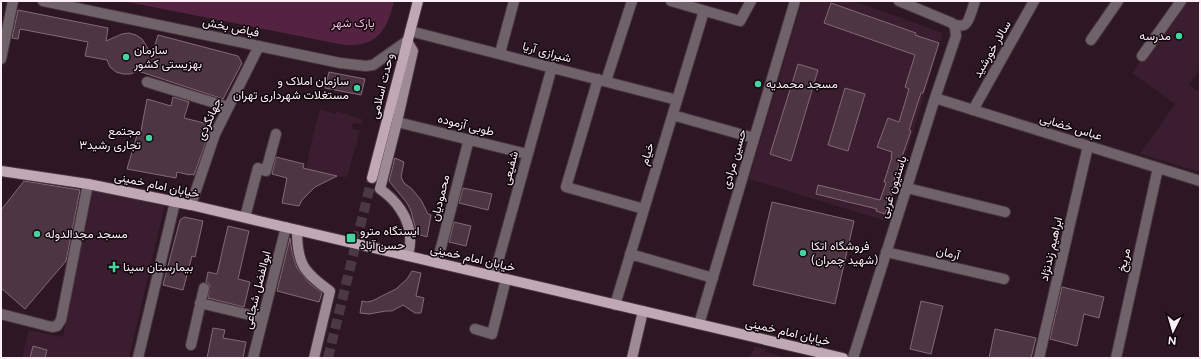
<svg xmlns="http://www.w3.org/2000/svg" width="1201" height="359" viewBox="0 0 1201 359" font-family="Figtree,Vazirmatn,sans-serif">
<rect width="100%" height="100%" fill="#2d1724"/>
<path fill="#3a1e2f" d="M802,1h51l90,32 -57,188 -137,-42z
M1184,1h12l4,3v65l-11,16 11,7v80l-60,-18 35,-50 -43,-31z
M320,109l16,5v-3l26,8v5l-9,-1 -1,6 8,2 -13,46 -15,-1 -26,-7 4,-21z
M93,190l72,14 -36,154h-107l7,-28 34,7z
M755,346l11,3 -1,3 23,6h-39z"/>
<path fill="#542341" d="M123,1h271c-7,29 -16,46 -50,44z"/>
<path fill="#4d3543" stroke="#856978" d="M831,3l85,30 -1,2 24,8 -16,50h-2l-12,37 2,1 -12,34 -9,28 2,1 -7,20 -9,-3 1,-2 -61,-15 2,-9 62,15 6,-17 -2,-1 8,-25h-1l1,-5 -15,-5 11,-29 11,4 10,-33 -4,-2 10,-32 -91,-32z
M18,10l90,18 -2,13 16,-7 7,-1 7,2 6,4 10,16 6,-20 80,21 4,7 -19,36 -85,-28 -8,3h-7l-7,-2 -6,-5 -3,-7 -22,-4 3,-14 -68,-13 -2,10 -6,-1z
M798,64l20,6 -27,91 -21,-7z
M329,72l36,7 -4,16 -36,-7z
M845,88l20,6 -17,57 -20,-6z
M173,97l16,5 -5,16 28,7 -18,50 -4,-1v1l-13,-3 -1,6 -49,-9 10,-34 3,1 7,-37 24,7z
M276,157l28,7 -1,4 34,8 -22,11 -13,13 -3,6 -17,-3 5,-25 -15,-4z
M395,158l9,4 -3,15 3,6 8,6 9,11 7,14 3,1 -4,22 -10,-3 -6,-23 -4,-8 -18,-22z
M24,181l56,9 -14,71 -41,48 -24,-21v-78z
M463,188l29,6 -4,16 -29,-7z
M772,202l82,19 -19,83 -82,-19z
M184,217l19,4 -8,36 -3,-1 -9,34 -20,-5 17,-65z
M454,222l17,4 -5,20 -17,-4z
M228,226l21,5 -11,48 12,3 -6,25 -36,-9 2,-12 -1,-2 -3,-2 2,-10 9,2z
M290,238l2,14 5,16 12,15 13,10 -3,9 -42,-11z
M412,271l9,2 -5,23 8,2 -3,15h-6l-12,-8 -11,6h-6l-17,3 -9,-1 2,-12 5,1 5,-1 24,-12 11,-10z
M1062,287l42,10 -5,21 -15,-4 -7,32 -27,-7z
M921,301l22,5 -12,48 -21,-5z
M213,328l12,2 -2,8 23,4 -3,16h-36z
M995,329l41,9 -5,20h-42z
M33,346l14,4 -2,8h-15z"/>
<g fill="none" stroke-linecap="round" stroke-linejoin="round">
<path stroke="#4c3744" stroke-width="10" stroke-dasharray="10 5" stroke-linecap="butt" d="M328,358l44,-180"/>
<g stroke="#4a3541" stroke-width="12">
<path id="minor" d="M671,1l69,20 11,-20
M954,25c3,0 7,1 10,0 5,-2 9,-19 11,-24
M410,31l267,69
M1091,40l27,-39
M500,53l14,-52
M1142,56l39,-55
M1,59l12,-58
M598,79l-32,108 78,22
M606,81l26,-80
M147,82l81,25
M973,110l61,-109
M676,116l78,22
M397,122l130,32
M907,188l98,24
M191,205l24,-71 44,-88
M245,217l13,-49 8,3 10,-37
M886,252l118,27
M630,254l83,24
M437,263l32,-124
M494,276l58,-209
M200,303l63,15
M615,305l89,-294
M1,314l51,13 5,-1 4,-6 27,-136
M475,329l17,5 14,-55
M191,345l13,-57
M253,358l33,-131
M1039,358l49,-212
M1116,358l42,-190"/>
</g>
<g stroke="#4a3541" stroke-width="12">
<path id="tertiary" d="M43,1l297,62 26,3 7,-1 34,-24
M935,98l265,83
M699,324l96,-323
M138,358l37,-156
M853,358l82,-260 21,-62 -1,-9 -3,-4 -53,-22"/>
</g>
<g stroke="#4a3541" stroke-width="12">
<path id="secondary" d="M407,41l6,10 -16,71 -17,67c16,11 29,28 30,48 1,6 -1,13 -2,19
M297,230c0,33 6,42 33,61l-16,67
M632,358l11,-47"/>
</g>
<g stroke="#4a3541" stroke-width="12">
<path id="primary" d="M1,171l87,13 103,21 652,153
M372,178l46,-177"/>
</g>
<use href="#minor" stroke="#6f6369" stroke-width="10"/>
<use href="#tertiary" stroke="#6f6369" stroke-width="10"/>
<use href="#secondary" stroke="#9d8a94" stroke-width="10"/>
<use href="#primary" stroke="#c1a8b5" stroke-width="10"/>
</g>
<g fill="#44d4a0" stroke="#0f060b" stroke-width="1.5">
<circle cx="1179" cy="36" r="4"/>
<circle cx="126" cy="57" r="4"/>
<circle cx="758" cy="84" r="4"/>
<circle cx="357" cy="88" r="4"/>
<circle cx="149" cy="138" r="4"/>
<circle cx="37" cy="234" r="4"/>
<rect x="346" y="233" width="10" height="10" rx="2"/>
<circle cx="803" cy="253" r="4"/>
<path d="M112 261h4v4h4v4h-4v4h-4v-4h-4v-4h4z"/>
</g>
<g text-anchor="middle" stroke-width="3" stroke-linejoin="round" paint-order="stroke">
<g font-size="12" fill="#f8b5da" stroke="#0f060b">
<text x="353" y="27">پارک شهر</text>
</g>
<g font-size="12" fill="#feeef6" stroke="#0f060b">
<text transform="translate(231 27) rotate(12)" y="4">فیاض بخش</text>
<text transform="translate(992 49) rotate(-60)" y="4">سالار خورشید</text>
<text transform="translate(547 52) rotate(15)" y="4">شیرازی آریا</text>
<text transform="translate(382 86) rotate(-76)" y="4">وحدت اسلامی</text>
<text transform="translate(209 119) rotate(-66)" y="4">جهانگردی</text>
<text transform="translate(466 125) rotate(14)" y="4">طوبی آزموده</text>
<text transform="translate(1071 127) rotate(17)" y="4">عباس خضابی</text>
<text transform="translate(647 154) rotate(-73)" y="4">خیام</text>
<text transform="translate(734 159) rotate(-74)" y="4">حسین مرادی</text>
<text transform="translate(510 168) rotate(-75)" y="4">شفیعی</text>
<text transform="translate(157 185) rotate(12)" y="4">خیابان امام خمینی</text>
<text transform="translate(893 187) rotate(-72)" y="4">باستیون غربی</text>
<text transform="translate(440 198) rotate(-76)" y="4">محمودیان</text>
<text transform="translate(1051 249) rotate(-77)" y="4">ابراهیم زندنژاد</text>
<text transform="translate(948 253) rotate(13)" y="4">آرمان</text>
<text transform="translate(473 258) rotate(13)" y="4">خیابان امام خمینی</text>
<text transform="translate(1124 260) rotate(-77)" y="4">مریخ</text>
<text transform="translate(257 290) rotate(-76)" y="4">ابوالفضل شجاعی</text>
<text transform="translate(788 332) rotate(13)" y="4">خیابان امام خمینی</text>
</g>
<g font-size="12" fill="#feeef6" stroke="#0f060b" text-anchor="start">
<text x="1171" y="40" text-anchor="end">مدرسه</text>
<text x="134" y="54">سازمان<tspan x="134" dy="14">بهزیستی کشور</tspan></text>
<text x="349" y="85" text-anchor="end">سازمان املاک و<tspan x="349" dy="14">مستغلات شهرداری تهران</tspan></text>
<text x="766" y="88">مسجد محمدیه</text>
<text x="141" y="135" text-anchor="end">مجتمع<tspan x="141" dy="14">تجاری رشید۳</tspan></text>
<text x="360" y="235">ایستگاه مترو<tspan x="360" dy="14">حسن آباد</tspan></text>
<text x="45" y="238">مسجد مجدالدوله</text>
<text x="811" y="250">فروشگاه اتکا<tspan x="811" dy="14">(شهید چمران)</tspan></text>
<text x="123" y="271">بیمارستان سینا</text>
</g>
</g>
<rect width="1201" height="359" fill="none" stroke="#feeef6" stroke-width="4"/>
<g transform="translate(1173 331) rotate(185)" stroke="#0f060b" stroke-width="3" paint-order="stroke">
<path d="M0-3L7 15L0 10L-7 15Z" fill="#feeef6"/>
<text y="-6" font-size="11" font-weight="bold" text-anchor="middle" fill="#feeef6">N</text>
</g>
</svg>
